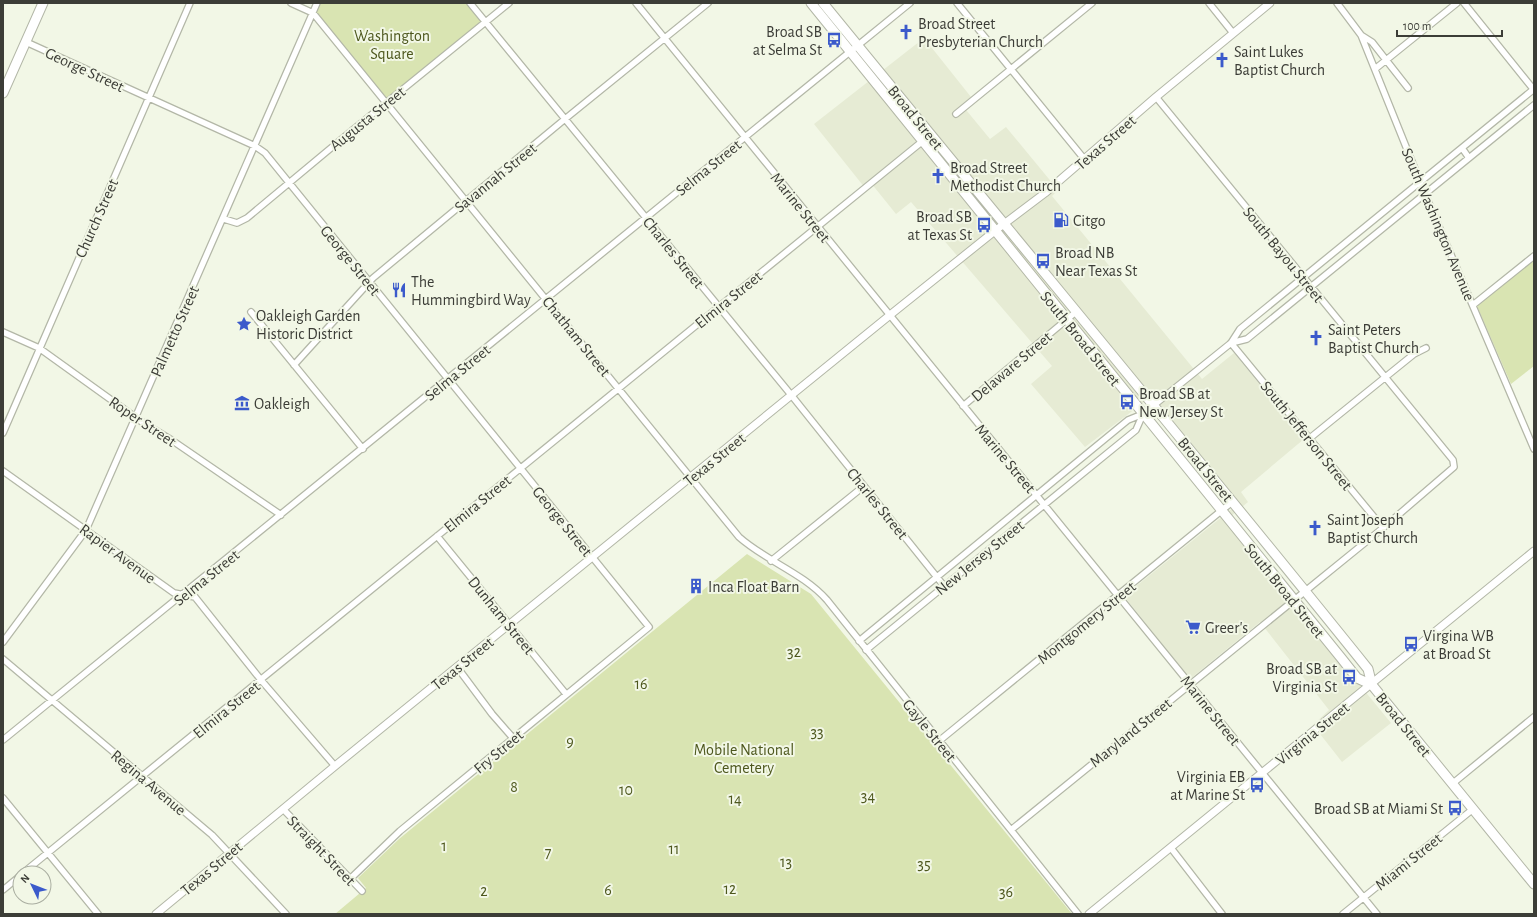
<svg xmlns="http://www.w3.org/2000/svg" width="1537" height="917" viewBox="0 0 1537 917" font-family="'Alegreya Sans',sans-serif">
<rect width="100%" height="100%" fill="#f2f7e6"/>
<path fill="#e6ebd4" d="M924,38l47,59 -9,8 28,34 16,-12 52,63 -6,6 150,183 32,-26 70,86 -63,53 7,10 -23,19 166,202 -49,39 -29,-37 16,-15 -69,-88 -70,57 -66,-83 115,-93 -87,-107 -67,51 -54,-63 21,-18 -141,-164 -15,12 -25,-31 -6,5 -51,-64z"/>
<path fill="#d9e4b2" d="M317,3h153l15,19 -99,80 -73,-89z
M1534,260v106l-23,18 -34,-78z
M747,554l64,40 261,320h-737l31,-26 -8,-10 41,-39z"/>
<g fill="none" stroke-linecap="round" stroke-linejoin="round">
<g stroke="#b3b7a7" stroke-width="8">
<path id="minor" d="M291,3l22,10 426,524c27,24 64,36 88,63l251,314
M470,3l322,393 152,190
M636,3l741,911
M957,3l128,157
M1209,3l24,30
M1337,3l24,32 64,159 109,255
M1464,3l70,87
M1361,35l11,7 36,46
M26,42l229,104 10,7 384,474 -249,204 -50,48
M1375,69l82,-66
M956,114l136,-111
M1462,148l7,10
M224,219l13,4 10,-5 102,-85 160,-130
M1473,305l61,-49
M251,312l112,137
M3,332l36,16 103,74 31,19 108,74
M1231,343l16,-4 287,-234
M1231,343l152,185
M294,365l79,-87 192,-159 143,-116
M963,406l114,-95
M3,433l187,-430
M1310,438l104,-84 12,-6
M3,471l171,122 21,4 66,83 74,86
M437,536l129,158
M771,561l93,-75
M859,641l269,-221 15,-6 11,-9 77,-62 9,-14 294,-240
M3,642l83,-112 231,-527
M866,650l270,-220 7,-16
M3,659l209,176 74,79
M457,667l35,47 21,24
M3,740l907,-737
M939,741l293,-239
M1452,784l82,-67
M3,798l95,116
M283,809l79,82
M1011,830l372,-302 71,-61 -1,-7 -297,-363
M1171,848l51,66
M23,873l901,-733
M3,890l17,-14
M1343,914l130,-105"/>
</g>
<g stroke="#b3b7a7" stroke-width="9">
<path id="tertiary" d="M156,914l179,-148 560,-455 101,-81 49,-37 111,-96 114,-94
M1089,914l445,-363"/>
</g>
<g stroke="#b3b7a7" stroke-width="11">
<path id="primary" d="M811,3l531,656 15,19 15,7
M823,3c181,222 365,442 545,666l4,16 162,199
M3,93l40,-90"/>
</g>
<use href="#minor" stroke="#fff" stroke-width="5.5"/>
<use href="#tertiary" stroke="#fff" stroke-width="7"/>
<use href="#primary" stroke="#fff" stroke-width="9"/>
</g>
<defs>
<g id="church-bare" transform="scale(1.2)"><path d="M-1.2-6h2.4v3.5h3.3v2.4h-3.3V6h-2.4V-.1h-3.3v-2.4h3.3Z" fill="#3b5acb" stroke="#f2f7e6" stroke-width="2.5" paint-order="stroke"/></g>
<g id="bus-bare" transform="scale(1.2)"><path d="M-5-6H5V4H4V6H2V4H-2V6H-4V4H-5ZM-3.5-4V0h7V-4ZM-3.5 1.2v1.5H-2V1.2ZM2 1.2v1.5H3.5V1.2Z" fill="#3b5acb" stroke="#f2f7e6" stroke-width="2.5" paint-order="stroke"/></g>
<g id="fuel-bare" transform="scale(1.2)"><path d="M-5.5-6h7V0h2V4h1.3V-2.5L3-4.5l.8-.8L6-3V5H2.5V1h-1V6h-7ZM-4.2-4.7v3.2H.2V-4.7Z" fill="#3b5acb" stroke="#f2f7e6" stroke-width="2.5" paint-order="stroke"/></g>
<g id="restaurant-bare" transform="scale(1.2)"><path d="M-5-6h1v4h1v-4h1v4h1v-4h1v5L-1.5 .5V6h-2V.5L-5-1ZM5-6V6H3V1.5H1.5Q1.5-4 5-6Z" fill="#3b5acb" stroke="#f2f7e6" stroke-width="2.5" paint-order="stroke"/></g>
<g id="sight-bare" transform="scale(1.2)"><path d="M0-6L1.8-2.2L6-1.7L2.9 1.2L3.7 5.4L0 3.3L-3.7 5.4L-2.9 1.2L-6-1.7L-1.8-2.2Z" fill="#3b5acb" stroke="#f2f7e6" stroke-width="2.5" paint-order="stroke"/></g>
<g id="museum-bare" transform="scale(1.2)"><path d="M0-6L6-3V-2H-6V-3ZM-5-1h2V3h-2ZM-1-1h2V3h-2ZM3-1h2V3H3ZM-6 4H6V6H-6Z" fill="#3b5acb" stroke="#f2f7e6" stroke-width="2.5" paint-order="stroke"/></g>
<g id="building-bare" transform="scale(1.2)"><path d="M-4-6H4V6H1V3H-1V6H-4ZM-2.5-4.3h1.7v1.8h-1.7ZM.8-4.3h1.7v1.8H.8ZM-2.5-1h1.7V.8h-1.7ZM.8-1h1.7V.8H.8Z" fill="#3b5acb" stroke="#f2f7e6" stroke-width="2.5" paint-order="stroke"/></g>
<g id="supermarket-bare" transform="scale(1.2)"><path d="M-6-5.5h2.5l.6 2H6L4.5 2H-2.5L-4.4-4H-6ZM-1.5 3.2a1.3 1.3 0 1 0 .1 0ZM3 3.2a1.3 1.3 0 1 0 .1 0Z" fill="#3b5acb" stroke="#f2f7e6" stroke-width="2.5" paint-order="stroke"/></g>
</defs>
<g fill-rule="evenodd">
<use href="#church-bare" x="906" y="32"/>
<use href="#bus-bare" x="834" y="40"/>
<use href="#church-bare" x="1222" y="60"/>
<use href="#church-bare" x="938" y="176"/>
<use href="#fuel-bare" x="1061" y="220"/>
<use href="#bus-bare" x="984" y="225"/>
<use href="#bus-bare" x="1043" y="261"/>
<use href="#restaurant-bare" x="399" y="290"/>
<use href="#sight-bare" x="244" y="324"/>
<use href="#church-bare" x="1316" y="338"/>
<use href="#bus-bare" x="1127" y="402"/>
<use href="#museum-bare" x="242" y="403"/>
<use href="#church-bare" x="1315" y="528"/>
<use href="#building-bare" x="696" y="586"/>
<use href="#supermarket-bare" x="1193" y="627"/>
<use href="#bus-bare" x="1411" y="644"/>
<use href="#bus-bare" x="1349" y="677"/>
<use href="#bus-bare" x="1257" y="785"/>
<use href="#bus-bare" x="1455" y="808"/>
</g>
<g text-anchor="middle" stroke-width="4" stroke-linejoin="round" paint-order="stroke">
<g font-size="16" fill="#3c3d37" stroke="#f2f7e6" text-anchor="start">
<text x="918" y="29">Broad Street<tspan x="918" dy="18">Presbyterian Church</tspan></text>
<text x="822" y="37" text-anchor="end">Broad SB<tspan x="822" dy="18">at Selma St</tspan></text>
<text x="1234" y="57">Saint Lukes<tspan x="1234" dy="18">Baptist Church</tspan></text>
<text x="950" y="173">Broad Street<tspan x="950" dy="18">Methodist Church</tspan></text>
<text x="972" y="222" text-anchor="end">Broad SB<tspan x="972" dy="18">at Texas St</tspan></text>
<text x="1073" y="226">Citgo</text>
<text x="1055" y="258">Broad NB<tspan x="1055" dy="18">Near Texas St</tspan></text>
<text x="411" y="287">The<tspan x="411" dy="18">Hummingbird Way</tspan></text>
<text x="256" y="321">Oakleigh Garden<tspan x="256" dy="18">Historic District</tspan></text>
<text x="1328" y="335">Saint Peters<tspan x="1328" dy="18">Baptist Church</tspan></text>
<text x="1139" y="399">Broad SB at<tspan x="1139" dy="18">New Jersey St</tspan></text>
<text x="254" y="409">Oakleigh</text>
<text x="1327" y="525">Saint Joseph<tspan x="1327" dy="18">Baptist Church</tspan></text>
<text x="708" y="592">Inca Float Barn</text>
<text x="1205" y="633">Greer's</text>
<text x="1423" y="641">Virgina WB<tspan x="1423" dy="18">at Broad St</tspan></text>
<text x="1337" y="674" text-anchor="end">Broad SB at<tspan x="1337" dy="18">Virginia St</tspan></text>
<text x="1245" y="782" text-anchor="end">Virginia EB<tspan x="1245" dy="18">at Marine St</tspan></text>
<text x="1443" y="814" text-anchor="end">Broad SB at Miami St</text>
</g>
<g font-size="16" fill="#4d571d" stroke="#f2f7e6">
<text x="392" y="41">Washington<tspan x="392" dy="18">Square</tspan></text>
<text x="794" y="657">32</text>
<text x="641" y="689">16</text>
<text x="817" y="737">33</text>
<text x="570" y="747">9</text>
<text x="744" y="755">Mobile National<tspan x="744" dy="18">Cemetery</tspan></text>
<text x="514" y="792">8</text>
<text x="626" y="795">10</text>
<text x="868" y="801">34</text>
<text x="735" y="804">14</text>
<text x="444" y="851">1</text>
<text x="674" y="854">11</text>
<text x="548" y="858">7</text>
<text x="786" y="867">13</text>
<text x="924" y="869">35</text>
<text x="730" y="894">12</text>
<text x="608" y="895">6</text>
<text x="484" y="896">2</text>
<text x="1006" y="897">36</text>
</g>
<g font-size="16" fill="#3c3d37" stroke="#f2f7e6">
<text transform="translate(85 69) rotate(25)" y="6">George Street</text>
<text transform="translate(916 117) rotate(51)" y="6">Broad Street</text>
<text transform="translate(367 118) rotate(-39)" y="6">Augusta Street</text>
<text transform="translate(1105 142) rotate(-41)" y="6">Texas Street</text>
<text transform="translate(708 167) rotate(-39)" y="6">Selma Street</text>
<text transform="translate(495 177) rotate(-39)" y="6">Savannah Street</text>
<text transform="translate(801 207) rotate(51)" y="6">Marine Street</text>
<text transform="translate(96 218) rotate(-66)" y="6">Church Street</text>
<text transform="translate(1439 224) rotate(67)" y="6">South Washington Avenue</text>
<text transform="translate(674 252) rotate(51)" y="6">Charles Street</text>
<text transform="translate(1284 254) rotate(51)" y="6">South Bayou Street</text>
<text transform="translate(351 260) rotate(51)" y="6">George Street</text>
<text transform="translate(728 299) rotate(-39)" y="6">Elmira Street</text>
<text transform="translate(174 331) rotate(-66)" y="6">Palmetto Street</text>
<text transform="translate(577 336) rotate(51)" y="6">Chatham Street</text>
<text transform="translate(1081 338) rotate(51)" y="6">South Broad Street</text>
<text transform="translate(1011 366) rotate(-40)" y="6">Delaware Street</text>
<text transform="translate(457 372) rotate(-39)" y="6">Selma Street</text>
<text transform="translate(143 421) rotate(34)" y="6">Roper Street</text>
<text transform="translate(1307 435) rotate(51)" y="6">South Jefferson Street</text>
<text transform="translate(1006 458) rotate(50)" y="6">Marine Street</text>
<text transform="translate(714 459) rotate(-39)" y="6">Texas Street</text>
<text transform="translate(1206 469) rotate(51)" y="6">Broad Street</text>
<text transform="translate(477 503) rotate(-39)" y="6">Elmira Street</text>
<text transform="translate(878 503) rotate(51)" y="6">Charles Street</text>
<text transform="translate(563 521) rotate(51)" y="6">George Street</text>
<text transform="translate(118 553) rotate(36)" y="6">Rapier Avenue</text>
<text transform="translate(979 557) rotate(-39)" y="6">New Jersey Street</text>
<text transform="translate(206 577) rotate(-39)" y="6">Selma Street</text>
<text transform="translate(1285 590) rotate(51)" y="6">South Broad Street</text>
<text transform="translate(502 615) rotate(51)" y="6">Dunham Street</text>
<text transform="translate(1086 622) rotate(-39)" y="6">Montgomery Street</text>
<text transform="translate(462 663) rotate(-39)" y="6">Texas Street</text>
<text transform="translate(226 709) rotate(-39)" y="6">Elmira Street</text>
<text transform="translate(1211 710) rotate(51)" y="6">Marine Street</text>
<text transform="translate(1404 724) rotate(51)" y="6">Broad Street</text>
<text transform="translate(930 730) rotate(51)" y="6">Gayle Street</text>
<text transform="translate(1130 732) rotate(-39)" y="6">Maryland Street</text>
<text transform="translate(1312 733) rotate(-39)" y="6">Virginia Street</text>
<text transform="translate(498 751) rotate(-40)" y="6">Fry Street</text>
<text transform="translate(149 782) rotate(40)" y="6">Regina Avenue</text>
<text transform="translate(322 850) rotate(46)" y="6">Straight Street</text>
<text transform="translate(1408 861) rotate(-39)" y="6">Miami Street</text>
<text transform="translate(211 868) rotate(-40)" y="6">Texas Street</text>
</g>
</g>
<rect width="1537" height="917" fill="none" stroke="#3c3d37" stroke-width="8"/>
<g transform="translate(32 885) rotate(313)"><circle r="19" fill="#f2f7e6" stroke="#a9ada0"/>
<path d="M0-3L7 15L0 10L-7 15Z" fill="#3b5acb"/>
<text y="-6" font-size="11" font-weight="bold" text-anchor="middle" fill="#3c3d37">N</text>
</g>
<path d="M1397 30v6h105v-6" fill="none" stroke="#3c3d37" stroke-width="2"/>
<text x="1403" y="30" font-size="12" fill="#3c3d37" stroke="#f2f7e6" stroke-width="3" paint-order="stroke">100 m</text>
</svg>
